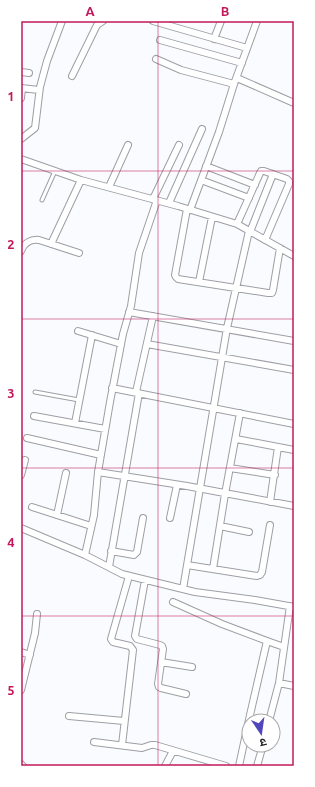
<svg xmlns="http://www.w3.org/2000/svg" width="315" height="787" viewBox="0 0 315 787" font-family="Ubuntu,'Noto Sans Devanagari',sans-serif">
<rect width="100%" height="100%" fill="#f9fbfe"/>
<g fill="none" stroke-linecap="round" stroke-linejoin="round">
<g stroke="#9d9fa5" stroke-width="5">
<path id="lane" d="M42,200l13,-29
M35,392l44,8"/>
</g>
<g stroke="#9d9fa5" stroke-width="8">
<path id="street" d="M153,21l94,27
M214,39l7,-18
M160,40l82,23
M156,59l25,11 53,14
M21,72l8,1
M72,76l25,-51 6,-4
M237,78l57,25
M21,88l18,2
M21,98l1,-10
M21,139l14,-11 5,-41 7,-26 15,-40
M21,159l60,21 97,26 59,18 57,32
M206,166l49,19
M201,180l48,18
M109,187l19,-42
M153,199l26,-54
M157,200l-18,53 -8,53 -8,28 -13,68 -12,70 89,14 107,20
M169,203l33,-74
M187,209l-12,66 1,2 2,2 90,14h4l1,-3 7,-42
M190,210l29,-78 15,-48 23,-63
M237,224l23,-51 1,-2h3l23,8 2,2v3l-24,56
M250,232l23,-58
M51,244l30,-64
M21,251c3,-8 10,-12 18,-11l40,13
M199,282l13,-65
M129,312l165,29
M78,331l43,13
M147,344l147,26
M112,388l182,36
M136,392l17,-76
M34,416l71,13
M75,423l17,-88
M27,438l74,17
M236,439l58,11
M230,468l45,7
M21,475l4,-15
M270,502l8,-55
M32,507l59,19
M57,515l9,-42
M170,518l7,-33
M220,526l29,6
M21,528l64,27 9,-40 4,-43
M111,551l23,4 3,-3 6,-34
M85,555l37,19 73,18 60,8 39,7
M187,565l70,11 3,-1 2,-3 8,-47
M109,567l30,-174
M213,569l12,-75 15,-81
M145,580l-10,56 2,3 23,6 2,1 1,3 -5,35 1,3 2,1 25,6
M183,589l44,-261 22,-97
M173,602l49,22 45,17 17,6
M21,652l9,3
M161,662l31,5
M279,683l15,3
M21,690l14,-57 2,-19
M69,716l55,5
M269,721l10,-38 11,-77
M94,742l48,6 9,-3h4l71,21
M122,745l11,-95 -3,-4 -17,-4 -2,-3 18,-63
M21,764l2,2
M165,766l8,-15
M239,766l11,-51 17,-74
M257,766l6,-21"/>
</g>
<use href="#lane" stroke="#fff" stroke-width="3"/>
<use href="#street" stroke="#fff" stroke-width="6"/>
</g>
<path fill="none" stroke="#c2185b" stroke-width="1" stroke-opacity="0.55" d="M158,21v745M21,171h273M21,319h273M21,468h273M21,616h273"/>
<rect width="315" height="787" fill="none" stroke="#ffffff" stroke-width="44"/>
<g transform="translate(261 733) rotate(167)"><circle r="19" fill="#ffffff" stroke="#a7a7a8"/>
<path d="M0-3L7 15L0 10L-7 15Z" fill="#5246bd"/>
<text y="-6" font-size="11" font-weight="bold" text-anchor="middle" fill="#232426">उ</text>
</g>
<rect x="22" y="22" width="271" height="743" fill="none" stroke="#c2185b" stroke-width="1.5"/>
<g font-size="13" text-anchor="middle" font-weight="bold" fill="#c2185b">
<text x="90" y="16">A</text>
<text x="225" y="16">B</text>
<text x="11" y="101">1</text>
<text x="11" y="249">2</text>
<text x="11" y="398">3</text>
<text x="11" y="547">4</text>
<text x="11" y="695">5</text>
</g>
</svg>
